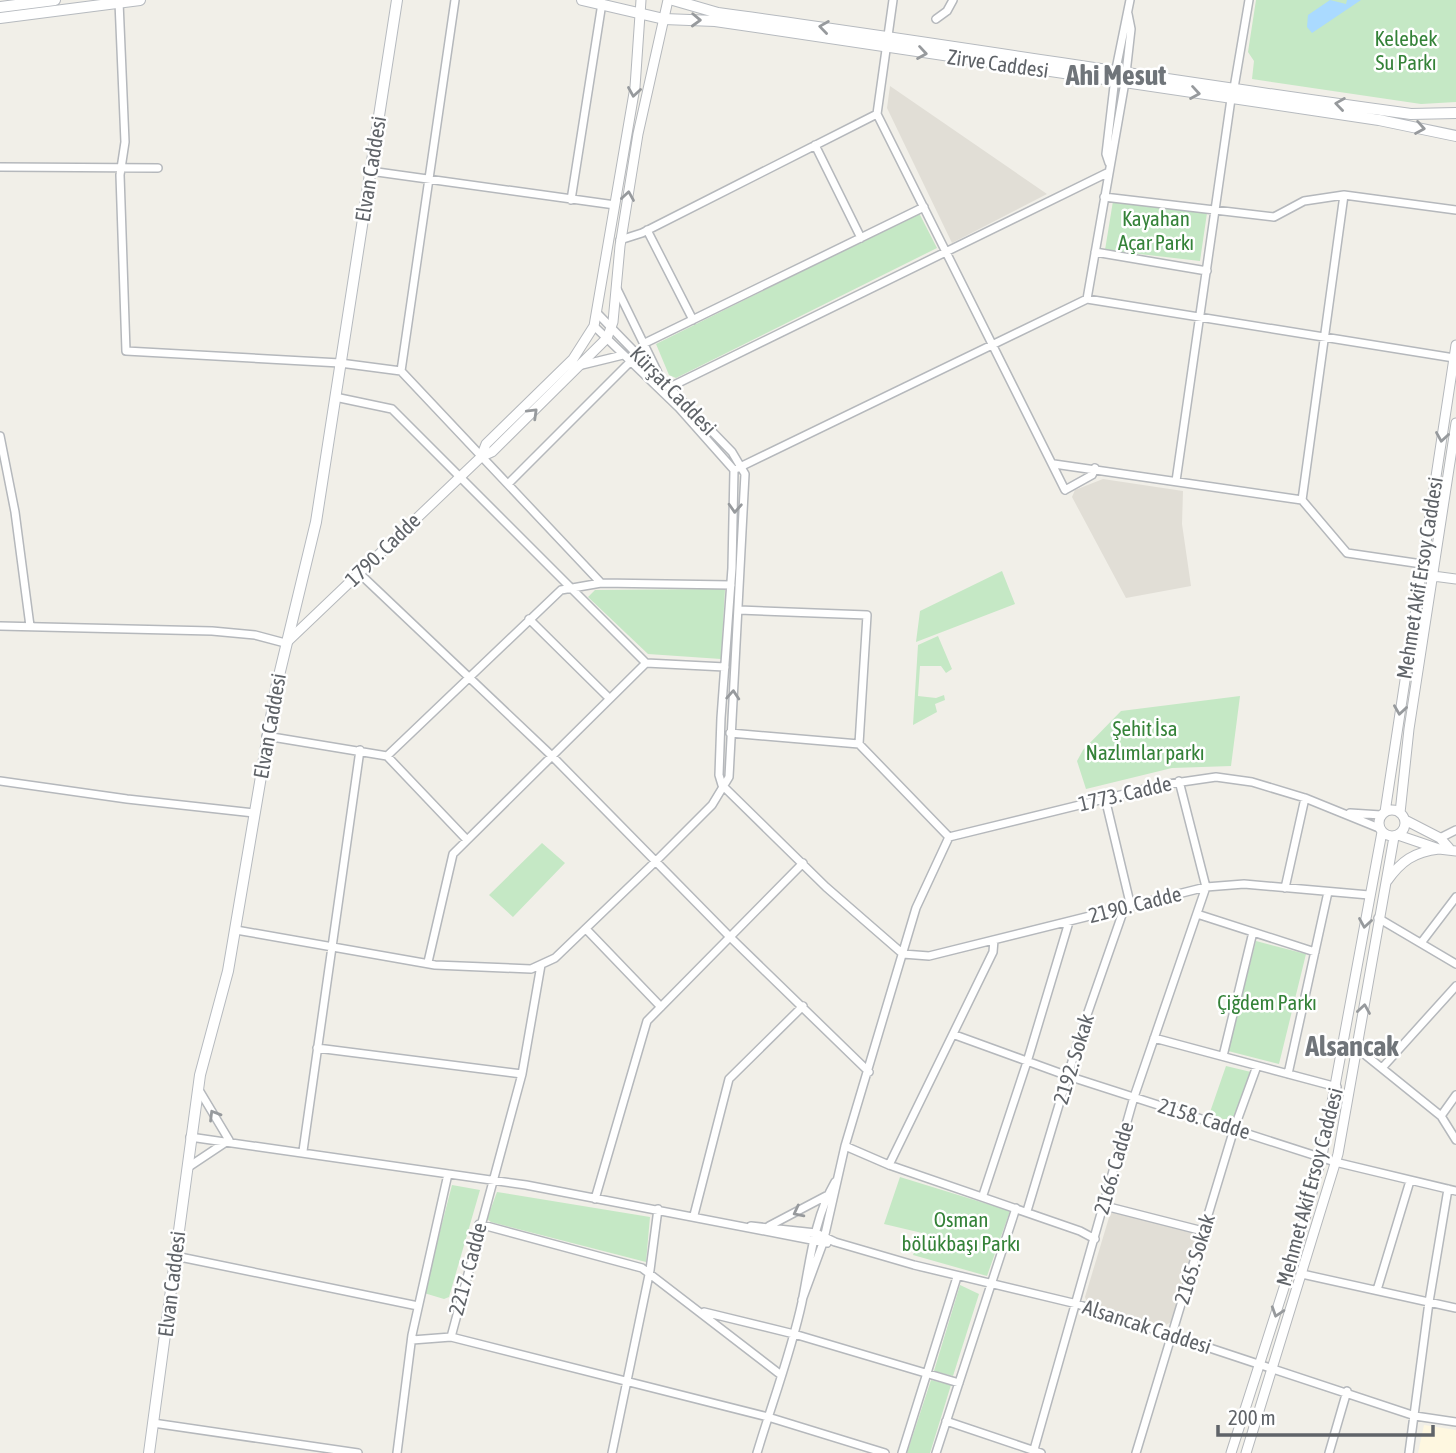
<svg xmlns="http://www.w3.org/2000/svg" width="1456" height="1453" viewBox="0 0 1456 1453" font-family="'Asap Condensed',sans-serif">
<rect width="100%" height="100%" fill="#f1efe8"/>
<path fill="#fef7e0" d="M1424,1425l32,5v23h-38z"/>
<path fill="#e1ded6" d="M890,86l157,108 -95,49 -65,-135z
M1103,479l80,12 -1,33 9,62 -65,12 -54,-101 3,-7z
M1111,1211l86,23 -24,87 -9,5 -76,-21 -3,-8z"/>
<path fill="#c5e8c5" d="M1256,0h200v102l-35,2 -169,-25 2,-18 -6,-9z
M1113,201l94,12 -7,48 -95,-11z
M919,213l18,35 -261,130 -7,-3 -13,-31z
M1002,571l13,33 -99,38 4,-31z
M725,589l-4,70 -73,-5 -60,-57 7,-7z
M938,636l14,33 -6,4 -5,-7h-21l-2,30 18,2 8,-3 1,5 -10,4 2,8 -24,13 5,-80z
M1240,696l-9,70 -59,2 -86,21 -9,-28 6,-11 38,-39z
M542,843l23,20 -52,54 -24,-22z
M1256,941l50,13 -27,110 -51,-13z
M1226,1066l25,6 -17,50 -25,-7z
M900,1177l110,34 -23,65 -74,-21 9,-22 -38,-9z
M452,1185l28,5 -31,107 -5,2 -20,-6z
M497,1192l153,25 -4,45 -155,-40 -4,-3z
M960,1285l19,9 -26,82 -19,-5z
M931,1380l20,5 -21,68h-23z"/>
<path fill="#aadaff" d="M1330,0l16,4 1,-4h14l-49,33 -5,-6 1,-12z"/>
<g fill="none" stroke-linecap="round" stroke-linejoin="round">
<g stroke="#b5b8bc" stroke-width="10">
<path id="minor" d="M455,0l-54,371 200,212
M893,0l-16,114 188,376 27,-15 3,-7
M119,2l6,140 -5,33 6,176 214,12 61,8
M936,19l11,-8 6,-11
M1234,88l15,-88
M815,145l46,93
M1109,163l-3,-9 10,-85 14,-69
M0,167l158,1
M370,171l245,34
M1104,197l170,20 30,-16 40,-6
M571,200l31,-197
M647,230l46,90
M620,240l22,-7 235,-119
M1095,252l112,19
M617,289l41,84
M1087,299l38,-217 6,-53 -3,-15
M594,326l85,82 55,62 -2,98 -11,150 -2,57 3,10 104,102 77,67
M645,343l279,-136
M582,365l41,-10
M670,387l437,-214
M335,397l57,12 254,254
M0,436l15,76 15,114
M1054,464l248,36
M738,468l349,-169 367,59
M1176,481l55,-382
M508,484l123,-123
M1422,564l-75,-11 -45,-53 42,-305 112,15
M359,573l194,184 178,181 138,134
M739,610l128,5 -8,129
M529,619l80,79
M0,626l212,5 43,4 30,8
M730,733l129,11 90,93 -33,71 -71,238 -22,97 -21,57
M266,736l121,20 174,-166 40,-7 130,2
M387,756l80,84
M0,781l127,18 127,14
M1105,798l26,109
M1350,813l31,2
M949,837l212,-52 55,-8 36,5 53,16 74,30
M1440,838l16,-8
M1285,888l20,-90
M1197,914l118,38
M1378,918l78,46
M586,929l75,78
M236,930l199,35 96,4 24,-11 101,-97 56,-56 17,-28 16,-303 -13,-22 -134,-138
M1421,943l35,-46
M903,954l26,2 277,-69 38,-3 125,11
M428,962l25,-108 193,-191 79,4
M541,965l-19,109 -71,263 317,80 117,36
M955,1035l113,41 267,86 121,29
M1154,1038l183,49
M317,1048l205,26
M1358,1049l83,67 15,24
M1223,1056l30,-124
M1382,1068l74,-82
M1288,1074l40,-182
M1441,1116l15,-21
M190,1137l336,48 301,58
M845,1146l44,19 191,66 15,8
M303,1151l57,-401
M889,1165l104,-213 1,-12
M187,1168l42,-28 -30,-50
M983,1195l44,-133 42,-140
M595,1199l52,-178 156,-158
M1105,1206l98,25
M1027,1211l53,-176 44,-126
M694,1215l35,-136 74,-73
M479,1224l163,44 139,107
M751,1226l65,7 19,9 79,23 163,39 338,112 41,6
M769,1226l57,-30
M175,1256l243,50
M1302,1274l154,34
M1377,1290l33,-109
M704,1312l90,22 165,49
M412,1340l39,-3
M946,1421l95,32
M153,1423l205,30
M397,1453l15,-118 36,-161
M612,1453l38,-183 8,-61
M757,1453c15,-50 34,-100 45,-151 8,-40 12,-84 33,-120
M902,1453l55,-176
M936,1453l80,-245
M1033,1453l101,-356 72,-210 -27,-106
M1136,1453l98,-324 23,-63
M1329,1453l18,-62
M1409,1453l20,-151 19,-113"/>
</g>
<g stroke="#b5b8bc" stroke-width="11">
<path id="tertiary" d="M481,457l5,-13 87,-85 21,-33 41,-239 6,-87
M1433,576l23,3
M287,642l194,-185 11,-5 115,-114 6,-16 7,-76 18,-112 30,-134
M1379 823a13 13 0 1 1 26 0a13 13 0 1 1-26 0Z
M1385,812l71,-467
M1400,813l9,-84 47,-306
M1405,820l35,18 9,10
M1398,835l41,14 17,2
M1387,881c14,-20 27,-29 52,-32
M1231,1453l67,-209 24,-88 60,-324
M1246,1453l92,-299 56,-317"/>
</g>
<g stroke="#b6babf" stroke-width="12">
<path id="secondary" d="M582,0l82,19 51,2 664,99 77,16
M673,0l45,13c231,31 461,70 693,101l45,-1
M0,7l55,-7
M0,18l140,-18
M149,1453l51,-378 28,-104 48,-283 40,-166 81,-522"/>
</g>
<use href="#minor" stroke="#fff" stroke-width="7"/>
<use href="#tertiary" stroke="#fff" stroke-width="9"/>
<use href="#secondary" stroke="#fff" stroke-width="10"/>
</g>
<defs><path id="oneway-chevron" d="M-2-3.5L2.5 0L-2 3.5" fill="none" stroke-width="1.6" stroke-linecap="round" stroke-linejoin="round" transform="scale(1.75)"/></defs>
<g stroke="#979a9d">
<use href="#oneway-chevron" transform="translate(696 20) rotate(2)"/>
<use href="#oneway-chevron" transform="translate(824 27) rotate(-172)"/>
<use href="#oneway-chevron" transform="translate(922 53) rotate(9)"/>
<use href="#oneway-chevron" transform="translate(634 92) rotate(99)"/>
<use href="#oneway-chevron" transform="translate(1195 93) rotate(9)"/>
<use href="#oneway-chevron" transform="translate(1340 104) rotate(-172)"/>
<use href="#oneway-chevron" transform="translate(1420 128) rotate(10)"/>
<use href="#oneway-chevron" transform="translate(628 196) rotate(-81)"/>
<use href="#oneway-chevron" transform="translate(533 413) rotate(-44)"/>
<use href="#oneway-chevron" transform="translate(1442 437) rotate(99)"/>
<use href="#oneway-chevron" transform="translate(735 508) rotate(93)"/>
<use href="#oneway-chevron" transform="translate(733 695) rotate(-86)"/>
<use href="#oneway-chevron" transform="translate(1400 710) rotate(98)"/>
<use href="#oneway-chevron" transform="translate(1365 923) rotate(99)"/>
<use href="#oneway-chevron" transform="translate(1364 1009) rotate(-81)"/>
<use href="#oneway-chevron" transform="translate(214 1115) rotate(-121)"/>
<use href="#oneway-chevron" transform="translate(798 1212) rotate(153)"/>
<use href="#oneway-chevron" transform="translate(1277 1312) rotate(108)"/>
</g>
<g text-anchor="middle" stroke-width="5" stroke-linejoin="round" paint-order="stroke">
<g font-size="21" fill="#348238" stroke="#fff">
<text x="1406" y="46">Kelebek<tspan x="1406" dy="24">Su Parkı</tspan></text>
<text x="1156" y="226">Kayahan<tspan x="1156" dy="24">Açar Parkı</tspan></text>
<text x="1145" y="736">Şehit İsa<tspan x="1145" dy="24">Nazlımlar parkı</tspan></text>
<text x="1267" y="1010">Çiğdem Parkı</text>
<text x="961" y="1227">Osman<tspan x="961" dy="24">bölükbaşı Parkı</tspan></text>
</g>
<g font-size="21" fill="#5f6368" stroke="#fff">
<text transform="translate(998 64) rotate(8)" y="7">Zirve Caddesi</text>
<text transform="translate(371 169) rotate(-81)" y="7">Elvan Caddesi</text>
<text transform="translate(673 391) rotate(46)" y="7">Kürşat Caddesi</text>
<text transform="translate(383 550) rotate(-44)" y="7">1790. Cadde</text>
<text transform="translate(1420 578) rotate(-81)" y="7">Mehmet Akif Ersoy Caddesi</text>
<text transform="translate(270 726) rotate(-80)" y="7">Elvan Caddesi</text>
<text transform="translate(1125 794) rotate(-13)" y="7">1773. Cadde</text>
<text transform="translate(1135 905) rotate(-14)" y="7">2190. Cadde</text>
<text transform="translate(1074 1059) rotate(-73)" y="7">2192. Sokak</text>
<text transform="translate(1204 1119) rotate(17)" y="7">2158. Cadde</text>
<text transform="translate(1114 1168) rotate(-74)" y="7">2166. Cadde</text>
<text transform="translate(1310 1187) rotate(-75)" y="7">Mehmet Akif Ersoy Caddesi</text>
<text transform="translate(1195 1259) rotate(-73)" y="7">2165. Sokak</text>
<text transform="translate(468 1269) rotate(-75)" y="7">2217. Cadde</text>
<text transform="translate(172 1284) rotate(-83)" y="7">Elvan Caddesi</text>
<text transform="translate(1147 1327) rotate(18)" y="7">Alsancak Caddesi</text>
</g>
<g font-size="28" font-weight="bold" fill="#70757a" stroke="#fff">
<text x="1116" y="85">Ahi Mesut</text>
<text x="1352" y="1056">Alsancak</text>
</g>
</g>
<path d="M1218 1425v10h215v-10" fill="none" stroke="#5f6368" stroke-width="3.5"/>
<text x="1228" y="1425" font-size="21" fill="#5f6368" stroke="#ffffff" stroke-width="5" paint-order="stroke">200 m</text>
</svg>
